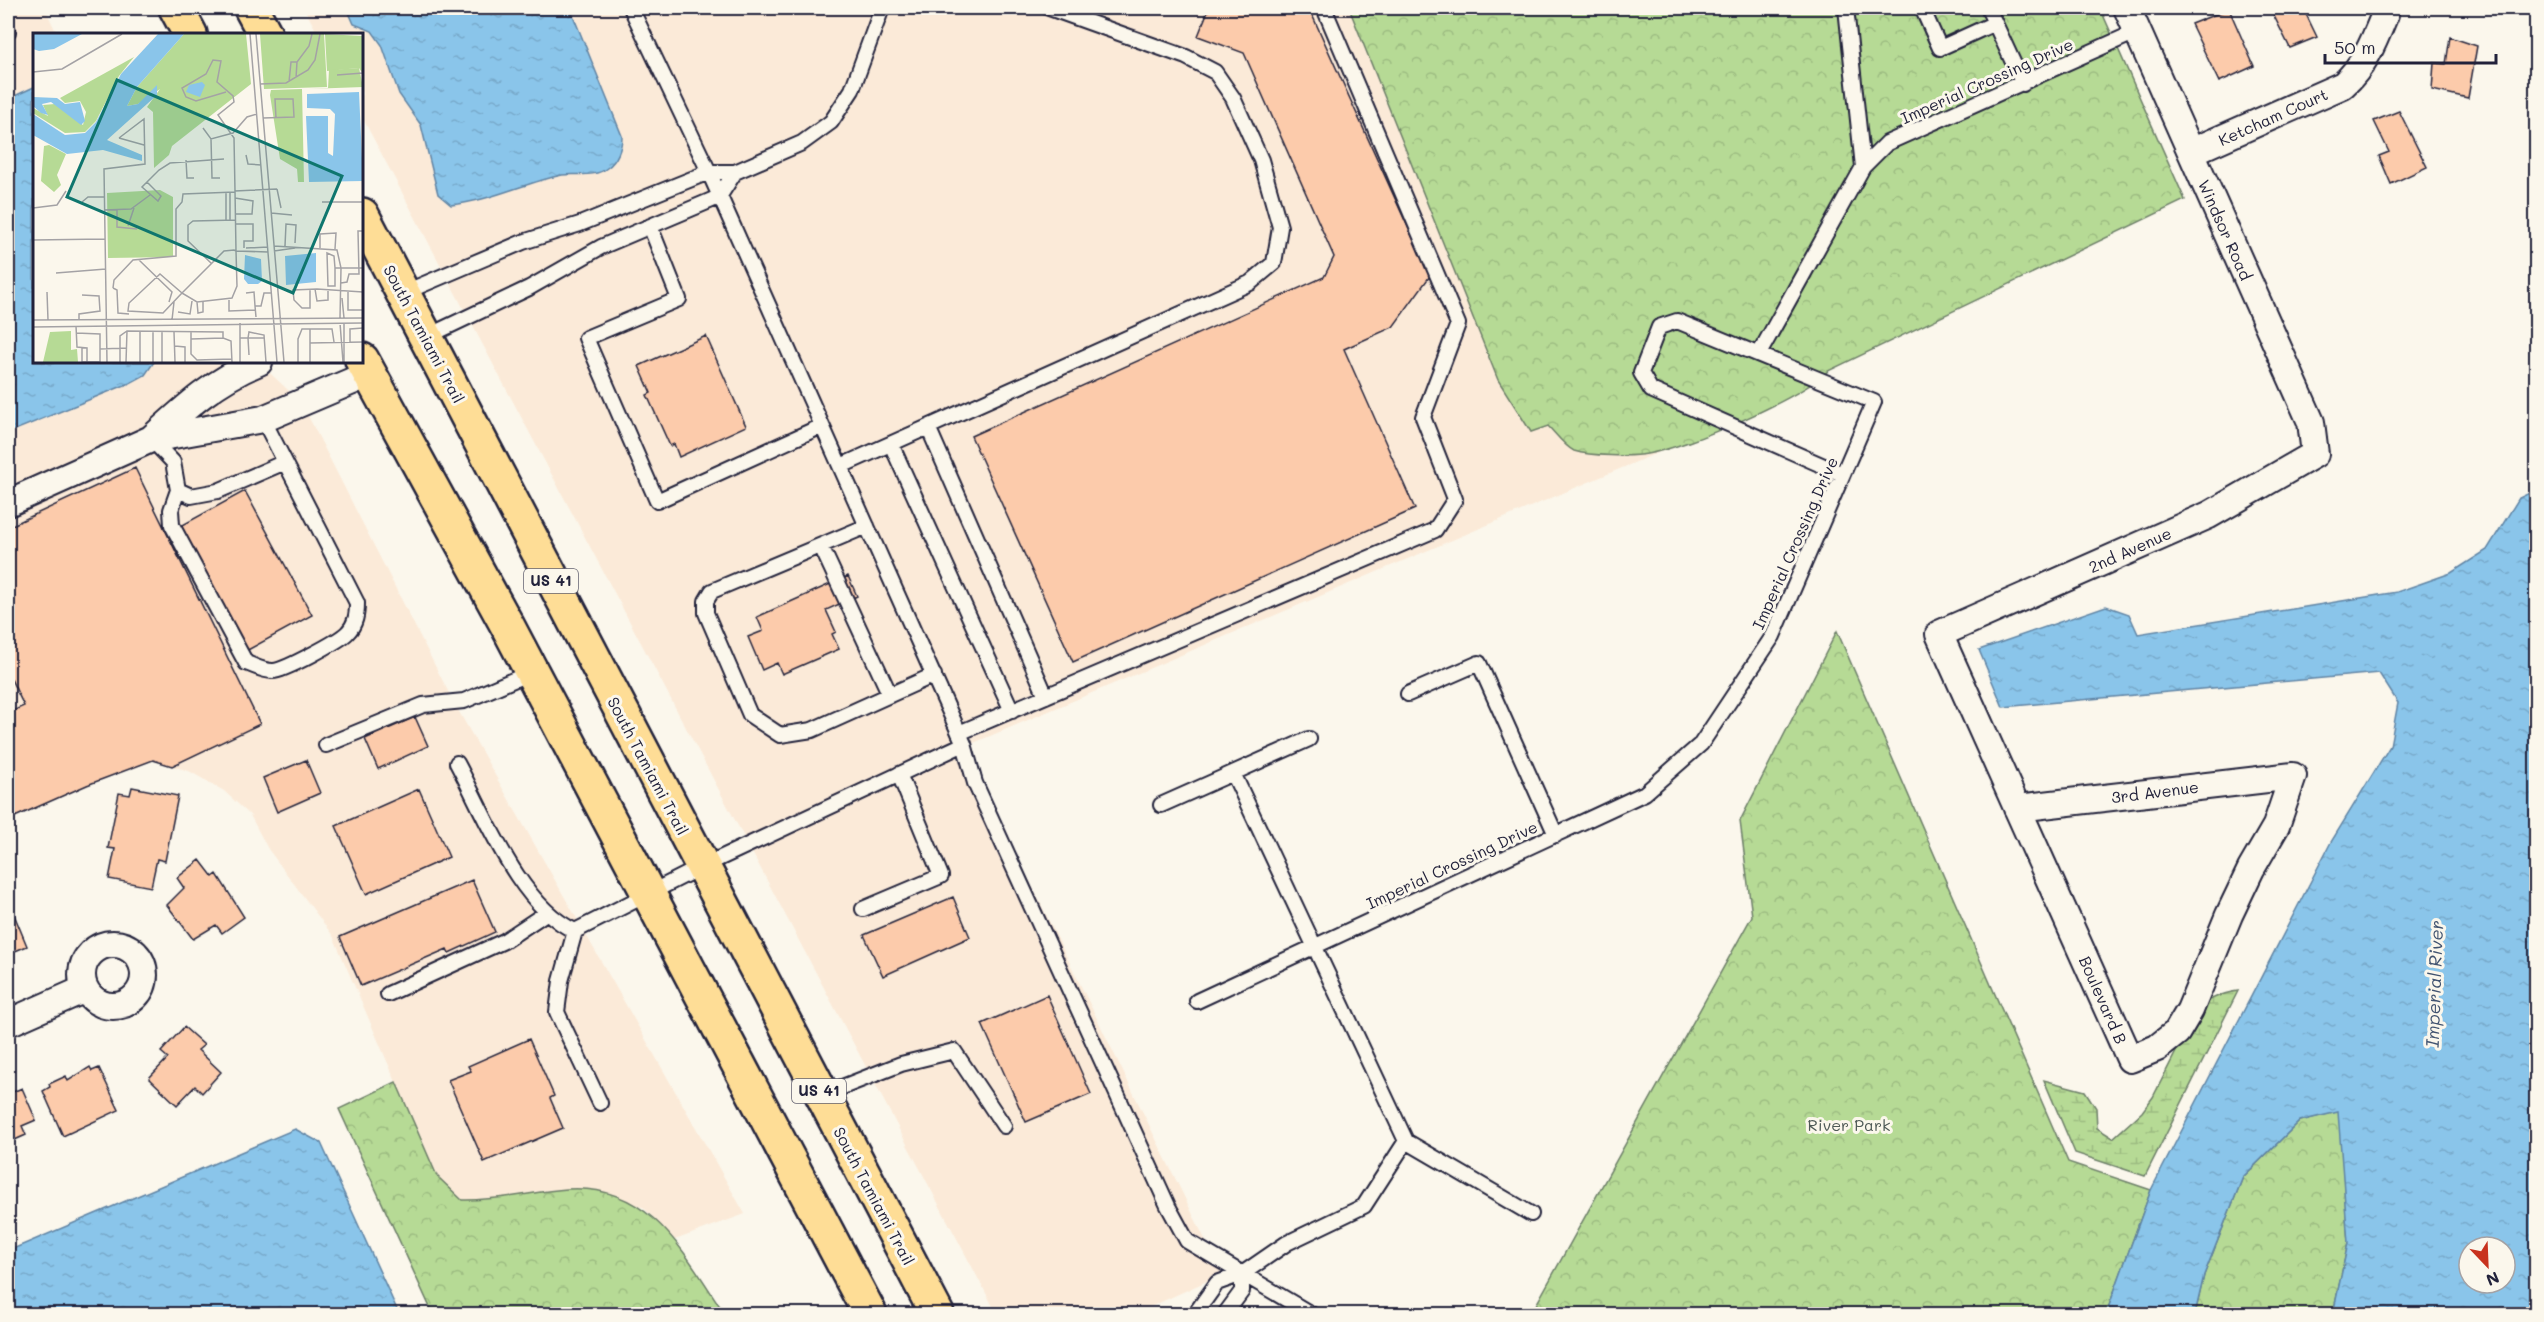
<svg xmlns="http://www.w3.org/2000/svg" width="2544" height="1322" viewBox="0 0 2544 1322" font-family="Mali,sans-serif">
<defs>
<pattern id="forest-crowns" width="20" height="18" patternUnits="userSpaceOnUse" patternTransform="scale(1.5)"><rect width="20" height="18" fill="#b6da95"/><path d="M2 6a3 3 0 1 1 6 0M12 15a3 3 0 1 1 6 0" fill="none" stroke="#9cbb81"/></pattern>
<pattern id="wetland-marsh" width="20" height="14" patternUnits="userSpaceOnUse" patternTransform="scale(1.5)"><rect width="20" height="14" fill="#b6da95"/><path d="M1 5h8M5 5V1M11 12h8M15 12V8" fill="none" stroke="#9cbb81"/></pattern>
<pattern id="water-ripples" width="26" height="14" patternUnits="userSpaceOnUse" patternTransform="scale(1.5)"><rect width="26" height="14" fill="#8ac5ea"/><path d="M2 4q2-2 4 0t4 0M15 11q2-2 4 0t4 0" fill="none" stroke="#77a9ca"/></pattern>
</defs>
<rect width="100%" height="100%" fill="#fbf7ec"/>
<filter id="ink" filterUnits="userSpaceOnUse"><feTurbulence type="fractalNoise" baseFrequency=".0167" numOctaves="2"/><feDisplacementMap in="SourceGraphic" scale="12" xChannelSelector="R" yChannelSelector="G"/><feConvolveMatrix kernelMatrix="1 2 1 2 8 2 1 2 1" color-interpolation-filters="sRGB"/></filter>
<g filter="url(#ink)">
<path fill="#fbead8" d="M8,8h37l12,26h-23v53l-26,12z
M304,8h43l7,16 18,7 10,14 17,49 22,31 17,69 65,-1 50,-16 19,-4 18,1 32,-38 -52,-128h779l149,372 34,52 15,-6 99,29 23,-7 -705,299 258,527 -87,40h-138l-635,-1197v-83h-44z
M154,362h104l43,40 153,301 291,511 -70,26 -32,-33 -110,-14 -36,7h-34l-26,-23 -104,-241 -65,-87 -18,-34 -26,-24 -35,-20 -17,-5 88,-42 -126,-255 -126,58v-94l122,-50 15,-8z
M8,673l16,33 -16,7z"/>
<path fill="url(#forest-crowns)" stroke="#6c7e68" stroke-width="1.5" d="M1349,8h751l85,192 -357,171c-29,28 -140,76 -181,83 -16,3 -57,2 -73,-3 -9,-4 -19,-18 -26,-25l-17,6 -33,-52z
M1837,631l231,531 83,28 -45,124h-575l221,-398 -12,-95z
M396,1082l41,94 25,24c36,1 69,-8 105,-11 84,-6 118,66 158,125h-292l-94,-205z
M2339,1111l9,132 -15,71h-138l9,-39 39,-98 57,-56z"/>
<path fill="url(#wetland-marsh)" stroke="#6c7e68" stroke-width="1.5" d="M2238,991l-93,185 -70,-23 -31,-73 41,11 11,17 1,20 16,10 29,-26 11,-15 34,-67 5,-19c15,-10 28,-18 46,-20z"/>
<path fill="url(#water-ripples)" stroke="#6084a4" stroke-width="1.5" fill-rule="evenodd" d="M347,8h223l52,128c0,12 -5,25 -15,32 -12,10 -31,5 -45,7 -38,8 -72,26 -111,30l-13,-11 -17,-69 -22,-31 -17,-49 -10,-14 -18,-7z
M34,87v275h120l-9,13 -15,8 -122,50v-334z
M2536,490v824h-203l15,-71 -10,-131 -38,9 -57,56 -39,98 -9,39h-89l45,-124 180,-348 59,-96 8,-43 -19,-30 -376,34 -24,-57 127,-44 23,8 9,20 259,-42 54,-19 36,-23 32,-52zM2469,1247h36v36h-36z
M295,1129l26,14 78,171h-391v-63z"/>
<path fill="#fccbab" stroke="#22223b" stroke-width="1.5" d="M1209,8h100l121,268 -37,51 -49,22 71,160 -342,153 -102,-226 353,-159 10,-20 -90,-204 -46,-17z
M2270,8h33l14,29 -27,11z
M2229,9l25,57 -35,16 -28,-58z
M2450,37l27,9 -9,52 -36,-8 2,-27 12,1z
M2399,111l28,56 -36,17 -12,-28 10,-4 -15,-31z
M706,336l40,90 -67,31 -5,-13 -4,2 -23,-51 4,-2 -12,-27z
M135,468l125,256 -88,42 -19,-6 -66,25 -79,35v-107l16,-7 -16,-33v-146z
M245,491l67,124 -66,36 -67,-124z
M848,576l9,20 -31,14 10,22 -4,2 7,15 -57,25 -5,-11 -15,7 -14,-33 15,-6 -6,-14z
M415,717l13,29 -50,23 -13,-30z
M306,760l14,33 -43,19 -14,-34z
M132,787l46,9 -13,65 -8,-2 -6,28 -42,-8 6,-30 -7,-1 11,-55 11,2z
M419,789l30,68 -83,37 -30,-68z
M200,860l13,17 4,-3 27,43 -22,16 -6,-8 -23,14 -26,-34 17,-17 -7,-10z
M472,880l23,52 -46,21 -2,-4 -86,37 -21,-49z
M953,897l17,40 -87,39 -19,-41z
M8,900l19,46 -19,8z
M1047,995l44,99 -65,28 -44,-98z
M184,1027l20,18 -6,5 23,22 -19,21 -7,-7 -18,19 -28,-27 19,-20 -7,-6z
M529,1039l25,57 -4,2 13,30 -79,34 -36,-82 23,-9 -3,-5z
M90,1067l2,4 7,-3 20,42 -56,26 -20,-45 7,-4 -1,-3 17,-8 2,5z
M22,1088l14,32 -14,6 4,9 -18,8v-49z"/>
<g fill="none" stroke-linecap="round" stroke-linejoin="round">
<g stroke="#22223b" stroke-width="18">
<path id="lane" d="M1846,8l17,159
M1922,8l18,40 55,-25
M1988,8l35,76
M8,31v1
M650,226l29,73 -93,39 71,163 165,-75
M403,293l120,-51 57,-18 129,-52h26l67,-29 29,-21 21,-32 30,-82
M426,337l103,-49 72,-41 118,-50 16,-25
M1759,354l104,-187 24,-24 251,-112
M928,427l118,269
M151,439l22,23 5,28 13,6 27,-5 67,-29
M891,444l121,267
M841,466l409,-183 24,-20 6,-36 -19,-67 -28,-62 -18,-26 -29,-15 -137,-49
M178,490l-7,20 1,15 74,138c9,3 17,8 27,8 11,0 66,-30 74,-38 9,-9 10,-19 10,-30l-94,-184
M867,526l-155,65 -6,10v12l44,102 30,20 32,-5 122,-55
M821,546l69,149
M1408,694l71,-31 77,172
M959,733l476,-203 20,-31 -32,-82 35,-93 -134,-316
M964,744l11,39 193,423 19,35 124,73
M326,745l97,-40 41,-4 68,-29
M457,763c28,52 62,143 118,168
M1233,773l76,-34
M1161,805l72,-32 173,368
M863,909l78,-33 -42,-102
M388,994l116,-53 42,-28
M1197,1001l448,-208 56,-49 72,-108 101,-234 -197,-81 -18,6 -18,46 10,17 191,84
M822,1095l79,-31 53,-13 50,75
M600,1103l-43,-91 4,-31 14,-50 126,-64 263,-123 -255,-572 -78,-164
M1195,1314l22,-31 25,-9 45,-31 77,-37 42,-65 125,73
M1225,1314l17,-23v-17"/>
</g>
<g stroke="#22223b" stroke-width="30">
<path id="street" d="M2191,152l152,-67c22,-20 31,-44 42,-71
M151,439c35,-32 63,-58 108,-77
M8,503l143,-64 112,-20 106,-45
M2017,808l276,-32 -17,50 -25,43 -22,46 -39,95 -13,22 -20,16 -27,11 -191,-425 270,-119 106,-61 -4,-32 -184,-414
M82 975a31 31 0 1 1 62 0a31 31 0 1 1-62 0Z
M8,1023l77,-34"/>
</g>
<g stroke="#22223b" stroke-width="38">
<path id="primary" d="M176,8l14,26
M251,8l14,26
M362,215l575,1099
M362,360l145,265 363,689"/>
</g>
<use href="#lane" stroke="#fbf7ec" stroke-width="14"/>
<use href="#street" stroke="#fbf7ec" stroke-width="26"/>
<use href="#primary" stroke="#fedd96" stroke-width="33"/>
</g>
</g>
<g text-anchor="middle" stroke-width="6" stroke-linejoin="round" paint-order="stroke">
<g fill="#fbf7ec" stroke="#636270" stroke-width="1.5">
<rect x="524" y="569" width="54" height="24" rx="4.5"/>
<rect x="792" y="1079" width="54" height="24" rx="4.5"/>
</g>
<g font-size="15" font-weight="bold" fill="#22223b">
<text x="551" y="586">US 41</text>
<text x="819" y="1096">US 41</text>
</g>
<g font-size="16" fill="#22223b" stroke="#fbf7ec">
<text transform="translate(1987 81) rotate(-24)" y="6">Imperial Crossing Drive</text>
<text transform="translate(2273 117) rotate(-24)" y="6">Ketcham Court</text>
<text transform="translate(2225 230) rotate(66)" y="6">Windsor Road</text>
<text transform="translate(424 334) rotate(62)" y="6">South Tamiami Trail</text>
<text transform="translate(1795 543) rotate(-66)" y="6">Imperial Crossing Drive</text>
<text transform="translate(2130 550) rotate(-24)" y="6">2nd Avenue</text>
<text transform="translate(648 766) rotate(62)" y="6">South Tamiami Trail</text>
<text transform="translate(2155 792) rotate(-7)" y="6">3rd Avenue</text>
<text transform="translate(1452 865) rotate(-25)" y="6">Imperial Crossing Drive</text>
<text transform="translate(2103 1000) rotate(66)" y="6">Boulevard B</text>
<text transform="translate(874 1196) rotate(62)" y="6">South Tamiami Trail</text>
</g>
<g font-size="16" fill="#4e5956" stroke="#fbf7ec">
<text x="1849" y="1131">River Park</text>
</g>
<g font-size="18" font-style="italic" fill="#415370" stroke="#fbf7ec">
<text transform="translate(2435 984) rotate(-88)" y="6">Imperial River</text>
</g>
</g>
<g transform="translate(33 33)">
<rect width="330" height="330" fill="#fbf7ec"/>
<path d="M151,1h62l5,50 -79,62 -3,9 -15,13 -1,-56 -6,-5 13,-18 -22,15 -11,2 10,-19zM227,1h64l3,53 -63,2zM292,1l37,2 1,38 -4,-6 -32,3zM269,56l2,93h-6l-1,-13 -17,-10 -10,-64 1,-5zM127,157l13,7v60l-65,1 -1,-65zM38,298v19l6,-1 1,13h-35l7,-30z" fill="#b6da95"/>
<path d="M101,24l-15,19 -23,45 -11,11 -20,1 -32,-20v-5l15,8 -5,-11 12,-1 28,21 3,-13 -6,-11 -15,2 -5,-5zM326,35l4,19 -55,2 20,-1 1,-18zM16,112l17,9 -9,21 4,10 -7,7 -13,-11 3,-35z" fill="#b6da95"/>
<path d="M0,1h49l-28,15 -15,2 -6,-2zM125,1h26l-47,53 -10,19 11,-2 19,-19v10l-50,45 35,15v6l-39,-11 -36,4 -34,-19v-21l32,21 20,-2 11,-11 25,-48zM169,49l3,3 -5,12 -14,-5 3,-7zM326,59l4,89 -54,1 -3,-66h22v37l5,3 2,-42 -5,-5 -23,-1v-14zM0,64l24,1 8,6 15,-2 5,19 -4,4 -30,-23 -9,2 6,11 -7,-2 -8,-7zM283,220v29l-30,3 -1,-29zM212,222l16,4 1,22 -4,3h-10l-4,-5z" fill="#8ac5ea"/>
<path fill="none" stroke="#a4a2a5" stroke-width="1.5" d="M217,1l27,328M223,1l28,328M0,39l29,-3 60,-35M304,42l26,-2M263,45l1,-16 12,-16 3,-12M256,49l2,-20h6M227,51l26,-1 22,-13 7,-10 5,-26M193,59l-30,9 -10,-4 -4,-9 24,-14 7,-14 8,1 -4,21 16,14 1,6 -16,13 16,23 1,53M230,85l31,-1 -1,-18h-18l1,19M170,95l8,11 22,-6 14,-16 10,-3M86,105l25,7M178,106l1,39h8M213,122l2,9 13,1M153,127l1,18h7M114,149l14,14 -3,5 -16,-14 17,-17 11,-7 54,-4M244,156l4,19M193,159v28M197,159v28M202,165l18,3 -1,13h-16M49,169l6,-5h16M289,169h41M0,175l24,-3 9,-14M84,176v18l20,2M71,177l27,-1 19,-14M238,180l21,2M203,191h17v17h-9v7M95,193l6,-18M0,207l72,-1M241,213l63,4 4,18 -1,50M252,213l1,-22 10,1 -1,18M213,215l22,-1M287,215v-14l16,-1 -1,16M241,218l21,-3M235,219l-32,-1 -2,-1 -10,1 -42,42 -22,-19 -31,29 -1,8 35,2 19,-20 15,9 35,-4 5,-12 -1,-35 -1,-60 42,-2M106,227l33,32 -3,10M178,230l-23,-22v-16l5,-4 43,-1M302,235l-1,-12 -7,-3 1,33h7v-18h28M23,240l50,-4M308,250l6,-1 2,-8h10l-1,-43h5M80,255l1,-8 19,-20 43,-4v-47l6,-7 1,-8 52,-2M80,255l4,2 1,23 11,1M282,256l2,12 11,-1v-9M277,257v18h-8l-8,-8 -1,-10 24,-1 46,3M315,258v19h15M14,259l1,28M213,260l8,-1 1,14M309,265l2,20M196,267v11l26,-1M164,269l1,11 5,-1v-10M145,279l12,2 2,-13M223,284l-1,-11h6l3,-13h8M0,287l330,-2M46,287v-6l21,-3 -1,-15 -17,-1M139,287l2,-18M207,290v39M307,290l3,39M43,293l1,21 10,1v14h13v-13M0,294l330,-4M107,298v31M120,298v31M129,298v31M141,299l1,30M158,299v22l6,6 35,-1M43,300l24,1v15l26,-1M207,305h8l1,-6 15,3 2,27M158,306l32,-1M317,309v-13l13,-1M277,310v-14h22l2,13M142,313l10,1v15M49,314v15h5M216,322l-1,-17h16M74,329l-3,-193 41,-5 -1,-45 -25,19M87,329v-26l7,-5 96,1v6l8,3 1,21M93,329l1,-31M265,329v-23l4,-10h8M277,329v-19l53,-1M311,329v-39"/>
<path fill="#0f766e" fill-opacity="0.15" stroke="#0f766e" stroke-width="3" d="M84,47l225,96 -49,117 -226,-96z"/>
<rect width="330" height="330" fill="none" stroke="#22223b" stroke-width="3"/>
</g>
<rect width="2544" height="1322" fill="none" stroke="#fbf7ec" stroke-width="30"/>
<rect x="15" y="15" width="2514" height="1292" fill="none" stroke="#22223b" stroke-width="2" filter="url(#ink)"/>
<g transform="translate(2487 1265) rotate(157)"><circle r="28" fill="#fbf7ec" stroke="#a4a2a5" stroke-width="1.5"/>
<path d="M0-4.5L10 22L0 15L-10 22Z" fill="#c8321e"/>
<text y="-9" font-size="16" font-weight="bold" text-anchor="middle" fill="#22223b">N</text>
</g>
<path d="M2325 54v9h171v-9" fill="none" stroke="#22223b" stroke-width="3"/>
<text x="2334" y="54" font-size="18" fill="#22223b" stroke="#fbf7ec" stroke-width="4.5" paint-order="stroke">50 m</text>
</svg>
